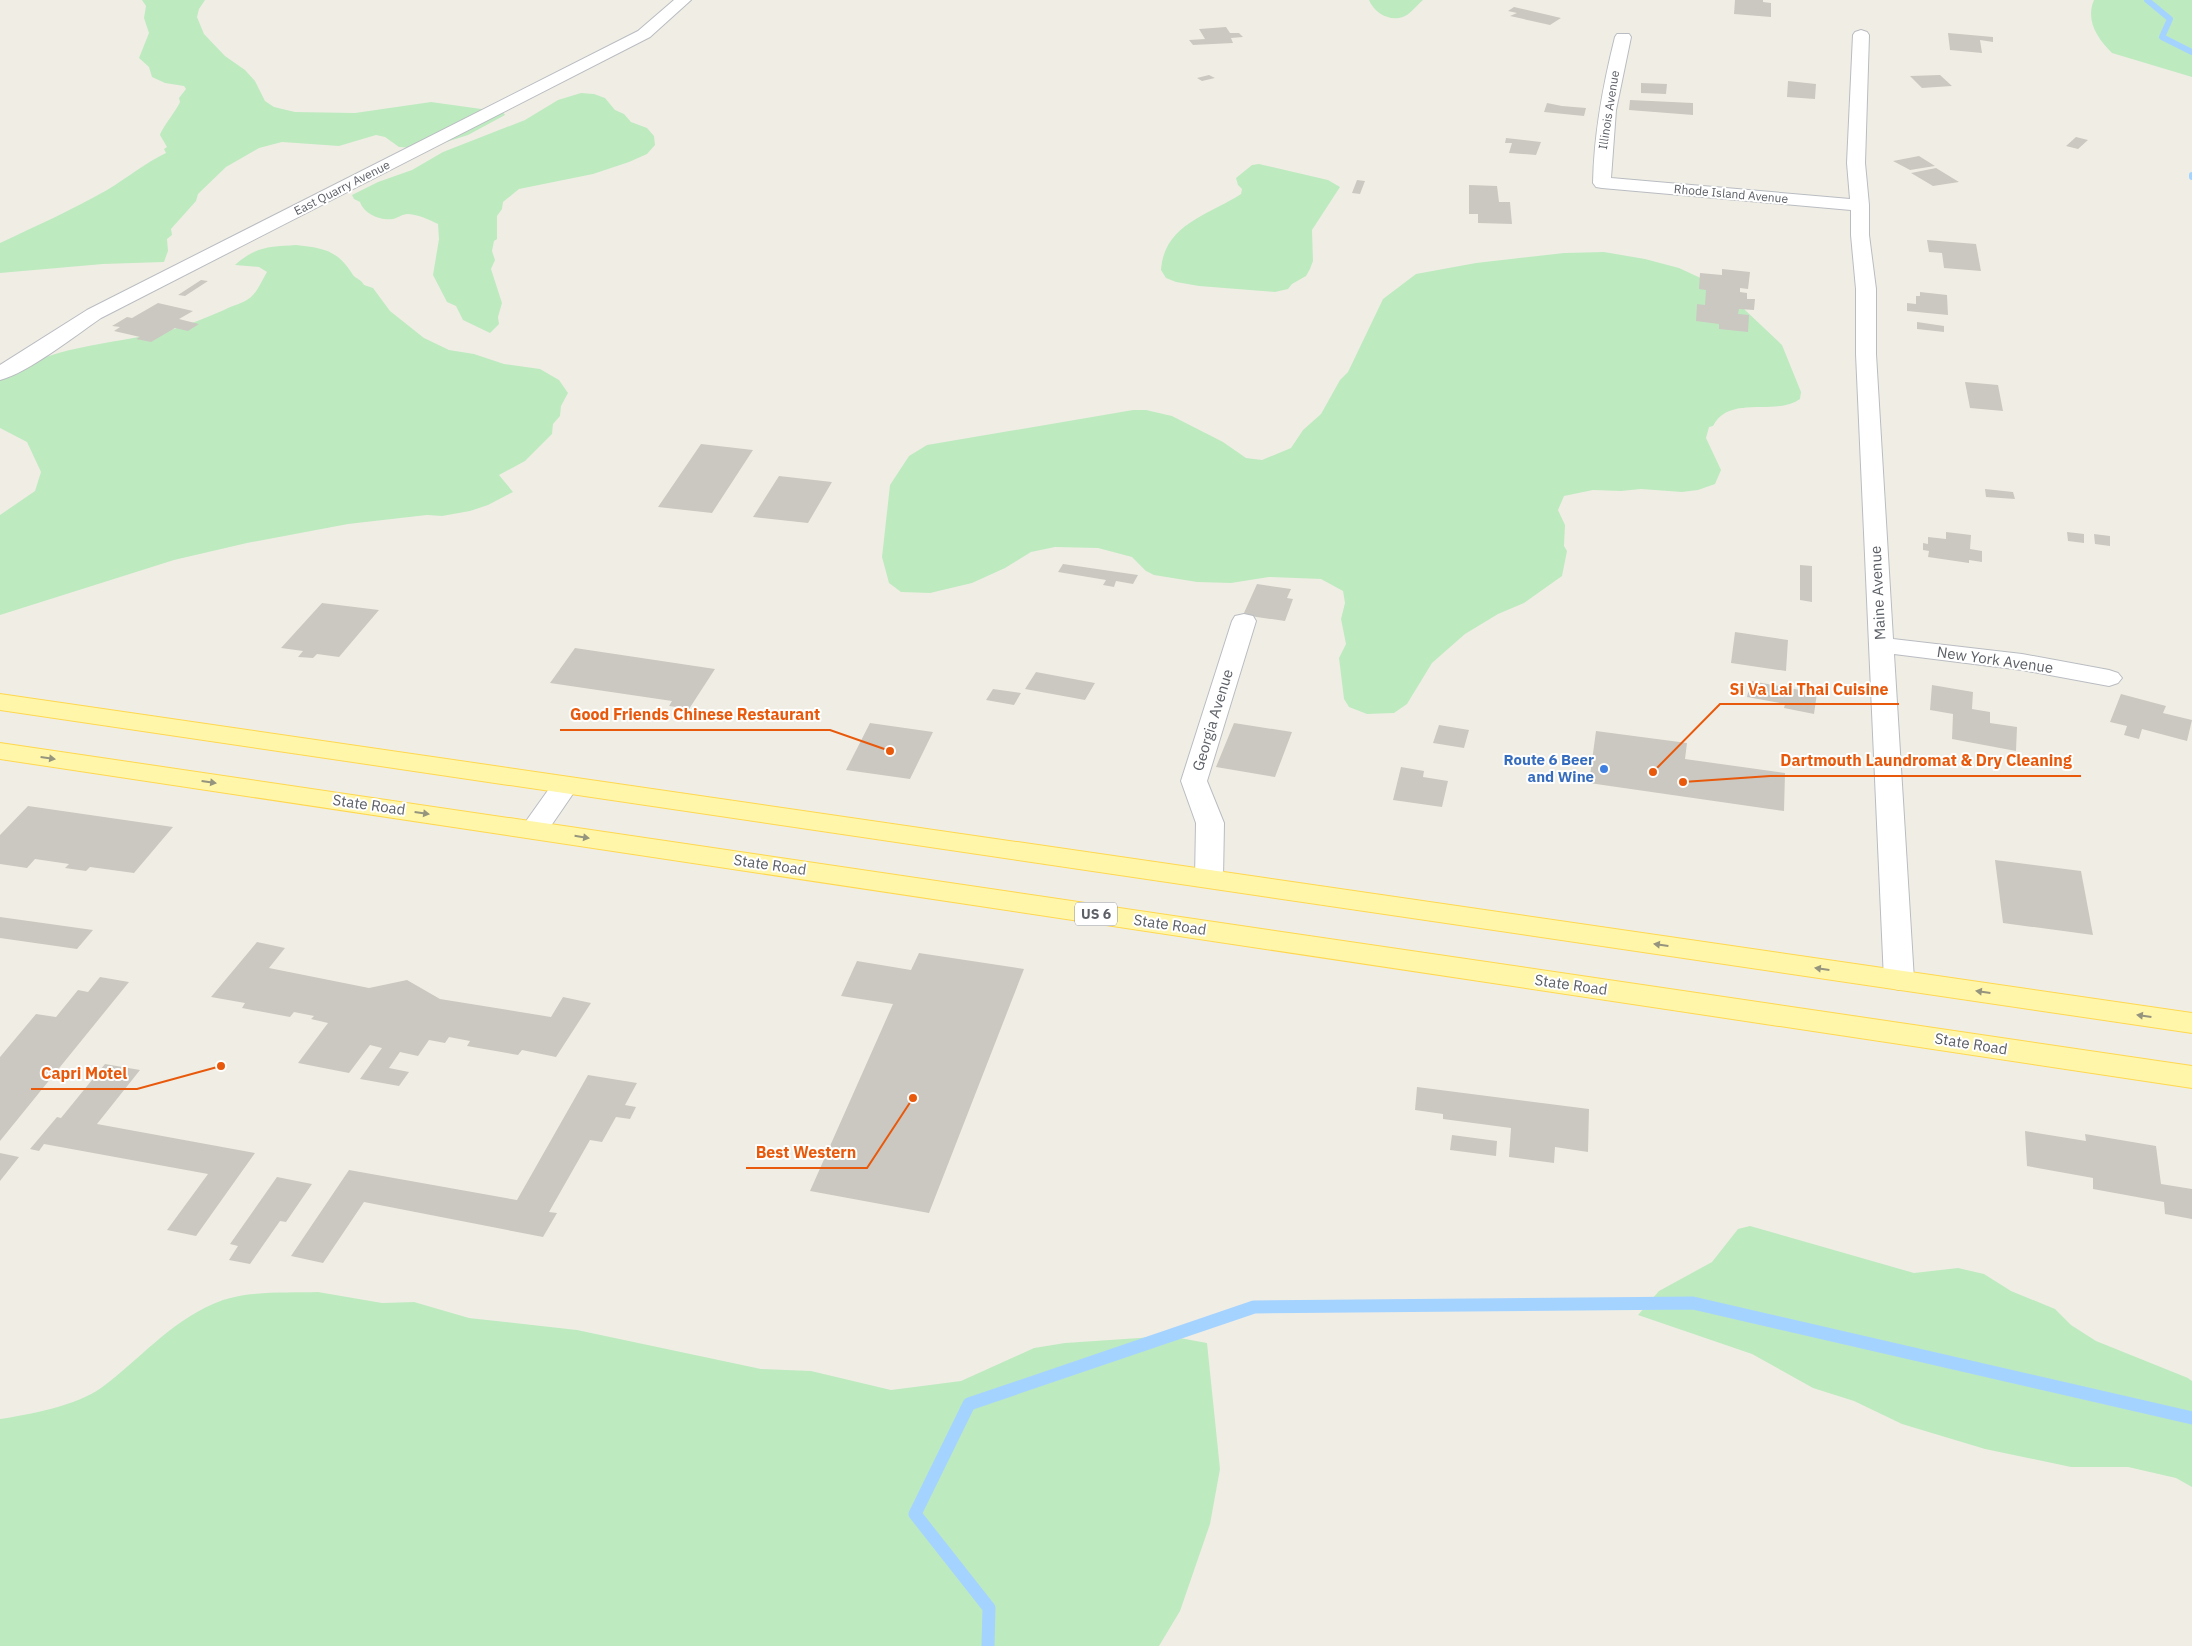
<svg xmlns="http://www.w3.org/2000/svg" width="2192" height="1646" viewBox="0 0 2192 1646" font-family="'IBM Plex Sans',sans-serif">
<rect width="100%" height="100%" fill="#f0eee4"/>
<path fill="#beeac0" d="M142,0h63l-6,9 -2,8 7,17 21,22 20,14 10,11 10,20 9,6 21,5 60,1 76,-11 72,10 2,3 -37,20 -28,9 -25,4 -16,-1 -14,-10 -9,-2 -37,11 -57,-4 -23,6 -33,19 -28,27 -2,7 -25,28 1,6 -5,4 1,12 -4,11 -61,2 -103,9v-30c36,-17 72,-33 107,-53 20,-12 38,-27 59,-37l-2,-4 3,-2 -7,-12c2,-7 16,-24 20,-33l-1,-4 7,-9 -2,-3 -19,-3 -13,-6 -3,-10 -10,-9 10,-25 -5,-15 2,-12z
M1369,0h54c-6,5 -12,13 -18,16 -14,7 -31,-3 -36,-16z
M2094,0h98v77l-80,-24c-14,-14 -27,-32 -18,-53z
M581,93l13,1 11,4 10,12 9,4 7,8 16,6 7,8 1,9 -8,9 -18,8 -36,12 -74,15 -16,13 -1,7 -5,7v23l-3,2 -2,10 3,9 -4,9 11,34 -4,14 1,7 -9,9 -27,-13 -7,-14 -9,-4 -14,-27 6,-36 -1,-15c-10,-5 -19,-9 -30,-10 -6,0 -10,4 -15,5 -12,2 -29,-5 -33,-17l-6,-3 -2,-4 26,-13 34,-12 31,-18 82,-32 33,-20z
M1259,164l69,16 12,7 -28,43 1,31 -3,8 -4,7 -14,8 -4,5 -13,3 -76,-6 -23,-4 -10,-4 -5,-8c3,-46 48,-55 80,-76l1,-5 -4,-4 -2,-7 16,-13z
M296,245c27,3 42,5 57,30 3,4 8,4 11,10l9,3 17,23 34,27 25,12 25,4 30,10 36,5 19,11 9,13 -7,13 -1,10 -7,8 -1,10 -27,27 -26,14 14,17 -25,13 -18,6 -28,5 -15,-1 -79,9 -101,19 -73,17 -174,55v-100l35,-24 6,-19 -14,-30 -27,-14v-48c49,-35 110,-35 167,-49 19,-5 38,-13 57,-21 9,-5 19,-6 27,-13 7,-6 11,-17 16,-25l-8,-5 -24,-2c21,-19 34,-18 61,-20z
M1604,252l41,7 34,9 26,12 33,20 7,10 37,35 19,47 -1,7c-25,18 -70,-5 -87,27l-4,1 -3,11 15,32 -6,14 -17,6 -16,2 -41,-3 -20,2 -28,-1 -29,6 -6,14 7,15 -1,21 3,5 -5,25 -38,27 -26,11 -33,20 -33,29 -25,41 -13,9 -27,1 -18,-7 -5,-8 -5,-41 7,-14 -5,-25 4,-16 -2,-12 -22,-12 -52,-2 -38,6 -34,-1 -43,-7 -8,-4 -14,-14 -34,-9 -43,-1 -24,5 -26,16 -33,15 -42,10 -29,-1 -12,-9 -7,-26 8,-72 19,-29 18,-11 206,-35h13l26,6 51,26 23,16 16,2 29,-12 12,-18 18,-16 19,-34 8,-8 35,-73 33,-25 60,-11 88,-10z
M1750,1226l164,47 44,-5 26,6 27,17 44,18 16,16 25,16 92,37 4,3v106l-16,-9 -48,-11h-57l-86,-18 -83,-25 -48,-23 -41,-13 -61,-34 -114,-39 21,-24 53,-29 26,-33z
M318,1292l64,11 32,-1 55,16 108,12 184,39 50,2 80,19 70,-9 73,-33 31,-5 104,-7 38,7 13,126 -10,55 -30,87 -21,35h-1159v-227c28,-4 78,-14 101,-31 38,-28 68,-65 112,-84 31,-14 71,-11 105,-12z"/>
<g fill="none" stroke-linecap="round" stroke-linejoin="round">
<path stroke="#a5d3ff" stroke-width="6" d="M2147,0l23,19 -8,18 30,15
M2192,175v2"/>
<path stroke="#a5d3ff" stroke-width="13" d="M988,1646l1,-38 -74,-94 54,-110 285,-97 439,-4 499,115"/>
</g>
<path fill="#cbc8c1" d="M1735,0h28v2l8,1v14l-37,-3z
M1514,7l47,11 -11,7 -40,-9 7,-3 -9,-2z
M1226,27l4,6h9l4,4 -12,1 2,5 -40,2 -4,-5 16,-1 -6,-10z
M1948,33l45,4v5l-13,-2 2,13 -32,-3z
M1209,75l6,3 -13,3 -5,-3z
M1940,75l12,11 -30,2 -12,-12z
M1788,81l28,3 -1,15 -28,-2z
M1641,83l26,1 -1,10 -25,-1z
M1630,100l63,3v12l-64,-5z
M1547,103l15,3 24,2 -2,8 -40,-4z
M2076,137l12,3 -10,9 -12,-3z
M1506,138l35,4 -5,13 -27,-2 3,-10h-7z
M1919,156l16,10 -25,4 -17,-9z
M1936,168l23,14 -26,4 -22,-13z
M1357,180l8,1 -5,13 -8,-1z
M1469,185l28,1 2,16h11l2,22 -34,-1v-9h-9z
M1927,240l49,4 5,27 -37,-3 -2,-15 -13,-1z
M1722,269l28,3 -2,17 -8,-1v4l7,1v6h8l-1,11 -15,-1 -1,5 11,1 -1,17 -29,-3v-5l-23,-3 1,-17 8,1 1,-15 -7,-1 1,-16 22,2z
M201,280l7,1 -23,15 -7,-1z
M1920,292l27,3 1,20 -41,-4v-8l9,1v-8h4z
M158,303l35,8 -14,8 20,5 -11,7 -13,-3 -24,14 -15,-3 4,-2 -26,-6 6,-4 -8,-1 15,-9 5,1z
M1917,322l27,4v6l-27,-3z
M1965,382l33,3 5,26 -33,-3z
M701,444l52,6 -41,63 -54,-6z
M779,476l53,6 -24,41 -55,-6z
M1985,489l28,3 2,7 -29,-2z
M1946,532l25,3 -1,14 12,2v11l-13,-2v3l-41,-6 1,-6 -6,-1v-7l5,1v-7l18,2z
M2067,532l17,2v9l-16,-2z
M2094,534l16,2v10l-15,-2z
M1063,564l75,11 -5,9 -17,-3 -2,6 -11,-2 3,-5 -48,-8z
M1800,565l12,1v36l-12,-2z
M1257,584l34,5 -4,9 6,1 -8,22 -42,-6z
M322,603l57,7 -40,47 -22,-3 -4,4 -15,-1 5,-6 -22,-3z
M1735,632l53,8 -2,31 -55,-8z
M575,648l140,21 -26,40 -20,-3 3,-5 -122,-18z
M1036,672l59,11 -10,17 -60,-11z
M1751,681l66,12 -3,21 -30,-6 1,-4 -38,-7z
M1932,685l41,7 -1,17 18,3v11l27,4 -1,24 -64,-12 1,-25 -23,-4z
M993,689l28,4 -7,12 -28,-5z
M2121,694l45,12 -3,7 29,7 -5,21 -45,-12 -3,10 -15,-4 3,-9 -17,-4z
M870,723l63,9 -23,47 -64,-9z
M1234,723l58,9 -17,45 -59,-10z
M1439,725l30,5 -5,18 -31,-5z
M1596,731l91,12 -2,16 100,14 -1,38 -195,-28z
M1401,767l23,4 -1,6 25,4 -6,26 -49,-7z
M28,806l145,21 -39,46 -44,-6 -4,4 -21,-3 4,-4 -34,-5 -8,9 -27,-4v-29z
M1995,860l86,11 12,64 -90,-12z
M0,917l93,13 -16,19 -77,-11z
M257,942l28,6 -16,20 100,20 38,-8 33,19 111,18 12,-20 28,6 -35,54 -34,-7 -4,5 -51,-9 3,-5 -21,-4 -4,6 -16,-3 -11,16 -18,-4 -11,16 20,4 -10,14 -39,-7 22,-31 -12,-3 -21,28 -51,-10 30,-40 -17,-4 3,-3 -20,-4 -4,5 -48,-9 3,-5 -34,-6z
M919,953l105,16 -95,244 -119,-22 83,-187 -52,-8 16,-35 54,9z
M100,977l29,5 -129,159v-84l36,-43 20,3 22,-27 10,2z
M105,1064l35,6 -43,54 158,29 -59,83 -29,-6 41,-56 -164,-30 -5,7 -9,-2 27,-32 4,1z
M588,1075l49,8 -12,22 11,2 -6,12 -14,-2 -14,25 -12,-2 -41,72 8,1 -14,24 -179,-35 -41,61 -32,-7 58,-86 168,30z
M1417,1087l172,22 -1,43 -33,-5 -1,16 -45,-6 2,-29 -68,-9v-5l-28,-4z
M2025,1131l61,10 -1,-7 71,12 5,38 31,5v30l-27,-5 -1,-12 -71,-13v-11l-66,-12z
M1452,1135l45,6 -1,15 -46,-6z
M0,1153l19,4 -19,24z
M277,1177l35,7 -26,38 -6,-1 -30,43 -21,-4 9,-14 -8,-2z"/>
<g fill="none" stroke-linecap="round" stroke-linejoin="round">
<g stroke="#b9bcc1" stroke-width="2">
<path id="minor" d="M674,0h17l-41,37 -549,281c-25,17 -73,55 -101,62v-15l87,-55 551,-279z
M1861,30l6,2 2,3 -4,128 4,42v30l7,54v65l17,285 129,15 87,16 9,3 4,5 -4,5 -9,3 -87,-16 -128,-16 20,326 -4,7 -11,3 -11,-3 -4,-7 -28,-626v-65l-5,-54v-25l-249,-22 -6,-1 -3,-4c1,-50 10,-98 22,-146l2,-3h12l2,3 -15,73 -5,68 239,21 -3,-36 6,-128 2,-3z
M1244,614l9,2 3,5 -49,160 17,42 -1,55 -4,6 -10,3 -10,-3 -4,-6 1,-55 -15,-42 51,-160 3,-5z
M566,777l10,2 3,6 -35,51 -10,3 -10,-3 -4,-6 4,-6 32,-45z"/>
</g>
<g stroke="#ffd74e" stroke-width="2">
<path id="primary" d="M0,694l2192,319v20l-2192,-323z
M0,743l2192,323v22l-2192,-329z"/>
</g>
<use href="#minor" fill="#fff" fill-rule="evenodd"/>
<use href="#primary" fill="#fff6aa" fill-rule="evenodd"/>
</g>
<defs><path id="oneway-solid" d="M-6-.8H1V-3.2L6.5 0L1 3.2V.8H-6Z" transform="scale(1.25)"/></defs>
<g fill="#95947e">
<use href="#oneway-solid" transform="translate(48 758) rotate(8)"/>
<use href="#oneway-solid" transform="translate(209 782) rotate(8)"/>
<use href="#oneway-solid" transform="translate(422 813) rotate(8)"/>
<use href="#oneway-solid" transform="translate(582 837) rotate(9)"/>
<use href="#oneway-solid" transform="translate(1661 945) rotate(-172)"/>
<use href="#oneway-solid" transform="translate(1822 969) rotate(-172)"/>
<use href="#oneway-solid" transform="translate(1983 992) rotate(-172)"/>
<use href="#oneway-solid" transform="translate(2144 1016) rotate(-172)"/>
</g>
<circle fill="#3f7fe0" stroke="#fff" stroke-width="2" cx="1604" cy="769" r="5"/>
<g text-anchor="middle" stroke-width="4" stroke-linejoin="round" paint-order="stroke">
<g font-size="12" fill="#5c6066" stroke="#fff">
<text transform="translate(1609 110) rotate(-81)" y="4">Illinois Avenue</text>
<text transform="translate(342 188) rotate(-27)" y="4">East Quarry Avenue</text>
<text transform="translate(1731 194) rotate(5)" y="4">Rhode Island Avenue</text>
</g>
<rect fill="#fff" stroke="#8d9094" stroke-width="1" x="1075" y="902.5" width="42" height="23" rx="4"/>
<g font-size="14" font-weight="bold" fill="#5c6066">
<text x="1096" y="919">US 6</text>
</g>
<g font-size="15" fill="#5c6066" stroke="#fff">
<text transform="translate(1878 593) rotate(-93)" y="5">Maine Avenue</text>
<text transform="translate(1995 660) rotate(8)" y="5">New York Avenue</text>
<text transform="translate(1213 720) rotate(-73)" y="5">Georgia Avenue</text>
<text transform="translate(369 805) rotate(8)" y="5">State Road</text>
<text transform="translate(770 865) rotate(8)" y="5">State Road</text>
<text transform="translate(1170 925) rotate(8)" y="5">State Road</text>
<text transform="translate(1571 985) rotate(8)" y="5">State Road</text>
<text transform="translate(1971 1044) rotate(9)" y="5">State Road</text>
</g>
<g font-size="15" font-weight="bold" fill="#366cbe" stroke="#fff" text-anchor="end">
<text x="1594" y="765">Route 6 Beer<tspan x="1594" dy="17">and Wine</tspan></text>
</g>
</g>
<path fill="none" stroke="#e8590c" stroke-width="2" d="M1653 772L1720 704H1899M890 751L830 730H560M1683 782L1770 776H2081M221 1066L137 1089H31M913 1098L867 1168H746"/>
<g fill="#e8590c" stroke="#fff" stroke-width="2">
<circle cx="1653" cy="772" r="5"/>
<circle cx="890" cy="751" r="5"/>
<circle cx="1683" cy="782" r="5"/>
<circle cx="221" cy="1066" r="5"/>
<circle cx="913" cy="1098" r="5"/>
</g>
<g font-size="16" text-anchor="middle" font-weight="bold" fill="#e8590c" stroke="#fff" stroke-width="4" stroke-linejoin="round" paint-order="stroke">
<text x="1809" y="695">Si Va Lai Thai Cuisine</text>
<text x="695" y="720">Good Friends Chinese Restaurant</text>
<text x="1926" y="766">Dartmouth Laundromat &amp; Dry Cleaning</text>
<text x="84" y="1079">Capri Motel</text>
<text x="806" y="1158">Best Western</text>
</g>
</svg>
